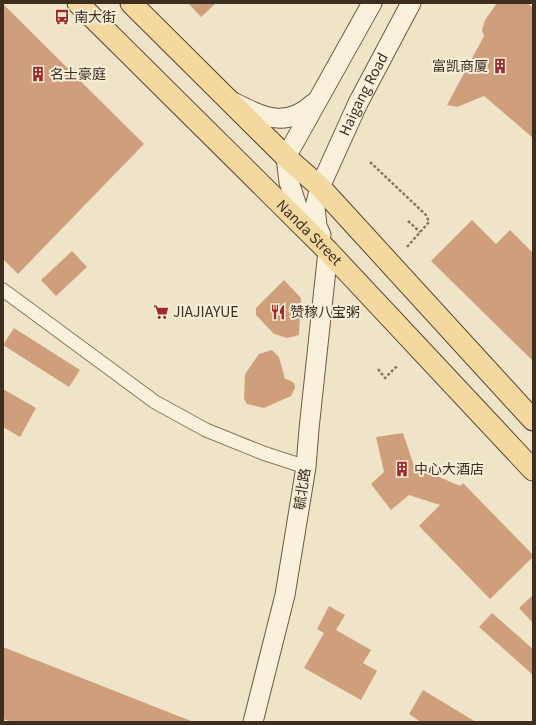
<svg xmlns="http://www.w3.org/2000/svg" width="536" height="725" viewBox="0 0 536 725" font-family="Georgia,'Noto Sans SC',serif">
<rect width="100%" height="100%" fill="#f0e4c8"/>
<path fill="#cf9f7d" d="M188,3h28l-15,14z
M497,3h31l5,5v130l-49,-42 -27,11 -10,-2 37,-69 -2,-6 3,-10z
M3,4l141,140 -126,130 -15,-15z
M472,220l24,24 14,-14 23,23v108l-102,-100z
M72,251l15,16 -31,29 -15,-16z
M284,280l17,18 -2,37 -12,3 -13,-4 -18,-19v-7z
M14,328l66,42 -11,17 -66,-42z
M272,350l7,7 6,22 4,1 5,3 1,5 -4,8 -27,12 -17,-4 -3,-5 1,-25 14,-20z
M3,389l33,19 -16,29 -17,-10z
M403,433l11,33 46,20 3,-3 70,72v2l-43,42 -71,-73 21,-21 -31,-10 -18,15 -20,-26 13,-12 -8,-35z
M533,595v28l-14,-15z
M329,606l16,9 -9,15 35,20 -8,13 14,8 -16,29 -57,-32 20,-35 -7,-4z
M492,613l41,36v26l-54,-48z
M3,647l188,74 -1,1h-178l-9,-3z
M423,690l53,32h-55l-12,-8z"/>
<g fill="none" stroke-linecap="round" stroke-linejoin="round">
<g stroke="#8d765c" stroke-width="15">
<path id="street" d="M3,290l152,112 51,28 57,23 43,14"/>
</g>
<g stroke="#6f573f" stroke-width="21">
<g id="secondary">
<path d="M233,102c30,15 53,27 81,1"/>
<path d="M310,226l-12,-17 -9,-27 -3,-25 86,-154"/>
<path id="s1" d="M321,235l-4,-9 -2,-19 5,-20 38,-84 53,-100"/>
<path d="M253,722l32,-127 21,-128 3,-38 19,-178"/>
</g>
</g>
<g stroke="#5b4430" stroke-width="23">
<g id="primary">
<path id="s2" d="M78,3l250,248 205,219"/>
<path d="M131,3l155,154 34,30 213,233"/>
</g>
</g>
<path stroke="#8d765c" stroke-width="2.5" stroke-dasharray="3 2" stroke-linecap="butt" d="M370,162l56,53 3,7 -22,25
M408,221l12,11
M378,369l7,9 13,-13"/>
<use href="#street" stroke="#faf1dc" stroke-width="13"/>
<use href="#secondary" stroke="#faf1dc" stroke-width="19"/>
<use href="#primary" stroke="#f3d9a0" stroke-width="21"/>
</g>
<defs>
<g id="bus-bare" transform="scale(1.2)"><path d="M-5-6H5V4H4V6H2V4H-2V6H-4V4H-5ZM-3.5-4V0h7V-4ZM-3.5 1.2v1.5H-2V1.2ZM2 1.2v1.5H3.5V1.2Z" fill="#9e2a2b" stroke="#f7eed8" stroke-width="2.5" paint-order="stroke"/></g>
<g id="building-bare" transform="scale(1.2)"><path d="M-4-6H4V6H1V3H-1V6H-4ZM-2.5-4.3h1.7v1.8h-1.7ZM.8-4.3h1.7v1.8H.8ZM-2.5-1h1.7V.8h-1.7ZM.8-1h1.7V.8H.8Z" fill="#9e2a2b" stroke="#f7eed8" stroke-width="2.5" paint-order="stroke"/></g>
<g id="supermarket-bare" transform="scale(1.2)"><path d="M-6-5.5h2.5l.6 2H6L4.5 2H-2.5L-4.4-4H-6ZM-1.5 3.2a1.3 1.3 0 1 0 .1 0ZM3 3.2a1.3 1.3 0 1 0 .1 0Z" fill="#9e2a2b" stroke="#f7eed8" stroke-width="2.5" paint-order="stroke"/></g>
<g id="restaurant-bare" transform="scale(1.2)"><path d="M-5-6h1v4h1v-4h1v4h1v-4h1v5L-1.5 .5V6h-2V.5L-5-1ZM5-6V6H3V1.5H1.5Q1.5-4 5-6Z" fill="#9e2a2b" stroke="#f7eed8" stroke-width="2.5" paint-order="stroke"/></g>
</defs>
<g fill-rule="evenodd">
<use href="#bus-bare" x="62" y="17"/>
<use href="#building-bare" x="500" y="66"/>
<use href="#building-bare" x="38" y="74"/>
<use href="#supermarket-bare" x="161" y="312"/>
<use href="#restaurant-bare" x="278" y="312"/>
<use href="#building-bare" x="402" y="469"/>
</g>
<g text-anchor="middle" stroke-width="4" stroke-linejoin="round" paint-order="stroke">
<g font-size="14" fill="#3d2e20" stroke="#f7eed8" text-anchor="start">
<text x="74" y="22">南大街</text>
<text x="488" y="71" text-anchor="end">富凯商厦</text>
<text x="50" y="79">名士豪庭</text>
<text x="173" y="317">JIAJIAYUE</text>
<text x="290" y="317">赞稼八宝粥</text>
<text x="414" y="474">中心大酒店</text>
</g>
<g font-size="14" fill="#3d2e20" stroke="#f7eed8">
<text dy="5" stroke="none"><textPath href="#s1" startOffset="152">Haigang Road</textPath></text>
<text dy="5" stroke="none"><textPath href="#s2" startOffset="326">Nanda Street</textPath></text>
<text transform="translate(302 489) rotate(-81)" y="5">毓北路</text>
</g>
</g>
<rect width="536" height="725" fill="none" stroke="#3d2e20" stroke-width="8"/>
</svg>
